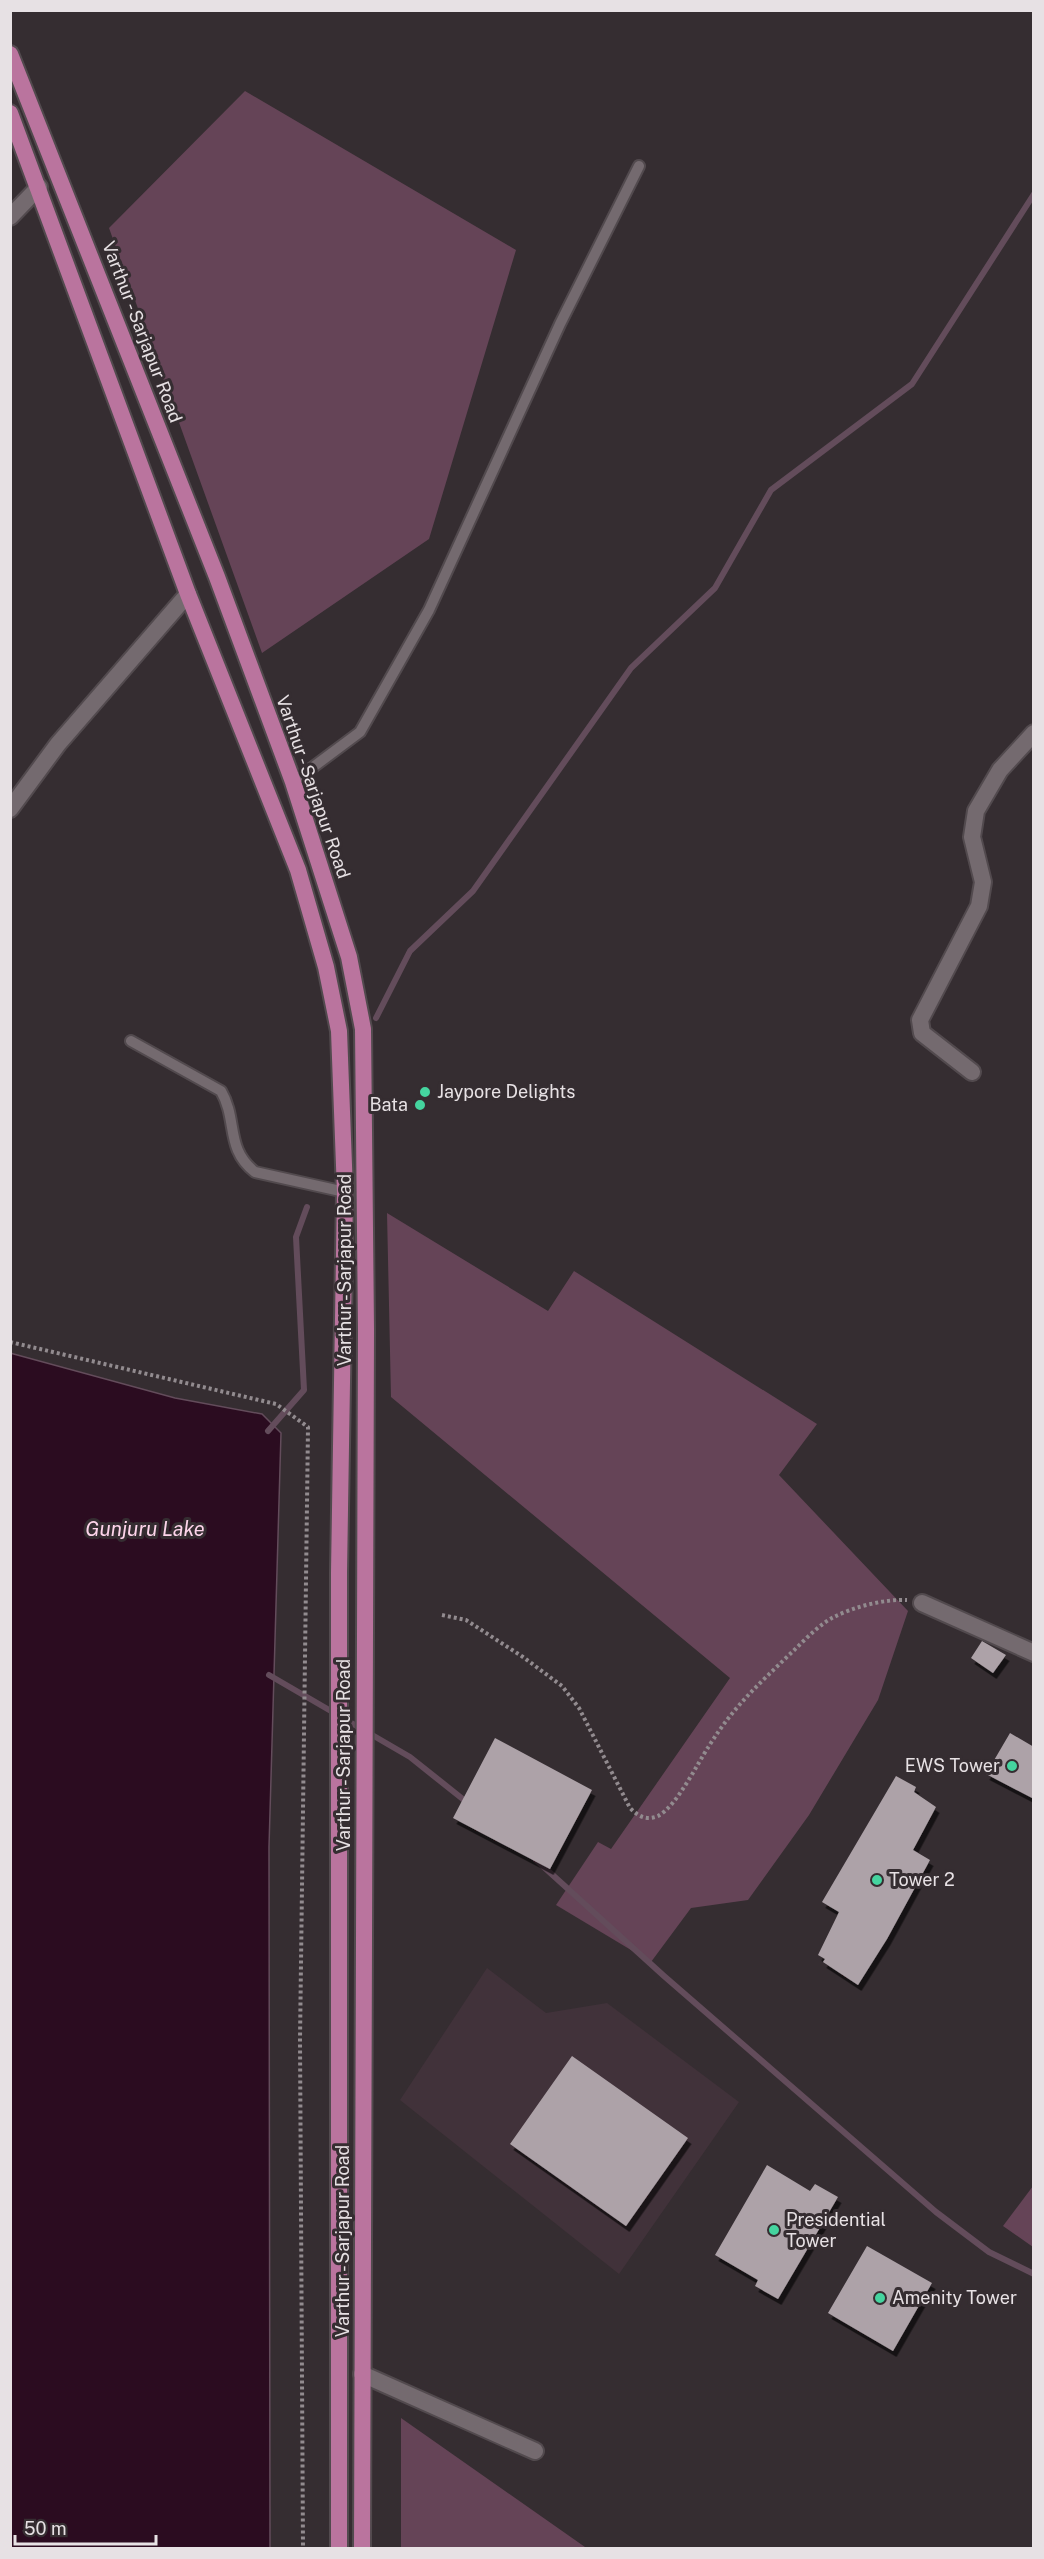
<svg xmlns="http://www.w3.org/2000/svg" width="1044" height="2559" viewBox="0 0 1044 2559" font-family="'Public Sans',sans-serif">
<defs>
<filter id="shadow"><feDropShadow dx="3.5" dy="6" stdDeviation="0" flood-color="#0009"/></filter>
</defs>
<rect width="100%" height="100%" fill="#352d31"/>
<path fill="#41323a" d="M487,1968l59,45 61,-10 132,99 -120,172 -219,-174z"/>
<path fill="#654457" d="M245,91l271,159 -87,289 -167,114 -153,-425z
M387,1213l161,98 26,-40 243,153 -38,51 129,136 -30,89 -69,115 -61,85 -57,8 -40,54 -95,-57 42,-63 13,7 119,-171 -339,-281z
M1033,2186v61l-30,-21z
M401,2418l184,129 4,1h-188z"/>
<path fill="#2b0c20" stroke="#634c5b" stroke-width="1.5" d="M10,1353l165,45 87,16 19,19 -12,414 1,701h-259z"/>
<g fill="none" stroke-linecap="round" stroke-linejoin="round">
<path stroke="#634c5b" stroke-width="6" d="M376,1018l34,-67 63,-60 158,-223 84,-80 56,-98 141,-106 122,-190
M268,1431l36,-41 -8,-153 11,-30
M269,1675l141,82 59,47
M535,1859l129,117 272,236 53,40 45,22"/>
</g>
<path fill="#ada2a8" filter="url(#shadow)" d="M982,1641l24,14 -13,18 -22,-15z
M1010,1733l24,14v52l-48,-25z
M495,1738l97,52 -42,79 -97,-51z
M896,1776l20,11 -2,5 22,15 -23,43 17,10 -43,79 -29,46 -35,-23 2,-3 -7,-4 21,-43 -17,-10z
M572,2056l116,82 -62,88 -116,-82z
M767,2165l43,26 5,-7 23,13 -60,102 -23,-13 3,-6 -43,-25z
M867,2246l65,37 -39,68 -65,-38z"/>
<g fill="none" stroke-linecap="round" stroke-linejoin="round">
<g stroke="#524a4e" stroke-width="14">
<path id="service" d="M293,782l67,-50 69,-122 131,-286 79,-158
M131,1041l90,50c17,29 4,58 34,81l90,20"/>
</g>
<g stroke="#524a4e" stroke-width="20">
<path id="minor" d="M10,217l29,-30
M10,809l48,-65 130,-150
M972,1072l-50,-39 -2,-13 59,-114 4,-24 -11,-45 4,-26 24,-41 34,-37
M922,1603l112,50
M362,2374l173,77"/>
</g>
<g stroke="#524a4e" stroke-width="20">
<path id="primary" d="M10,54l207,523 76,205 56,175 14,72 3,301 -4,1218
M10,113l178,481 110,276 28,97 13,64 6,161 -6,381v975"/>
</g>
<path stroke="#928b8f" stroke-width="4" stroke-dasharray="3 3" stroke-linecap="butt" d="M10,1342l266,62 32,23 -8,613 3,508
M442,1615l24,5 57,37 39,29 17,22 51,100c8,8 16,13 28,8 19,-10 39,-52 51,-70 25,-40 48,-60 81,-92 13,-12 26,-27 42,-36 21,-11 51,-19 75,-18"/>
<use href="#service" stroke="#746a6f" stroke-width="10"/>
<use href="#minor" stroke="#746a6f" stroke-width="16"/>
<use href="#primary" stroke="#ba749e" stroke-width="16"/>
</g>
<g fill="#45d49f" stroke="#352d31" stroke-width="2">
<circle cx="425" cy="1092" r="6"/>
<circle cx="420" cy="1105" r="6"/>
<circle cx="1012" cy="1766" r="6"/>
<circle cx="877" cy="1880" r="6"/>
<circle cx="774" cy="2230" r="6"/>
<circle cx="880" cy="2298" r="6"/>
</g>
<g text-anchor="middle" stroke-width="6" stroke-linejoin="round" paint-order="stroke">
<g font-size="18" fill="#e7e1e4" stroke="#352d31">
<text transform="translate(142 332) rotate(69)" y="6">Varthur - Sarjapur Road</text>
<text transform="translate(313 787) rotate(71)" y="6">Varthur - Sarjapur Road</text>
<text transform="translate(345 1270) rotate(-90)" y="6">Varthur - Sarjapur Road</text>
<text transform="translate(344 1755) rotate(-90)" y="6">Varthur - Sarjapur Road</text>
<text transform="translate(343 2241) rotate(-90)" y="6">Varthur - Sarjapur Road</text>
</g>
<g font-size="18" fill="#e7e1e4" stroke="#352d31" text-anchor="start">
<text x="437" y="1098">Jaypore Delights</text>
<text x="408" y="1111" text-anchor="end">Bata</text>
<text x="1000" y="1772" text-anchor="end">EWS Tower</text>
<text x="889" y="1886">Tower 2</text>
<text x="786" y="2226">Presidential<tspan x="786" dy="21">Tower</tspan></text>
<text x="892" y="2304">Amenity Tower</text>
</g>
<g font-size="20" font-style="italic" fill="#fdd4ea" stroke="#352d31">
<text x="145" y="1536">Gunjuru Lake</text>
</g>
</g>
<rect width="1044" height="2559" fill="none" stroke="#e7e1e4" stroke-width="24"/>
<path d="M15 2535v9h141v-9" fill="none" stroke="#e7e1e4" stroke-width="3"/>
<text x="24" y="2535" font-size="18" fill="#e7e1e4" stroke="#352d31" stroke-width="4.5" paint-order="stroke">50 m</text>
</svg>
